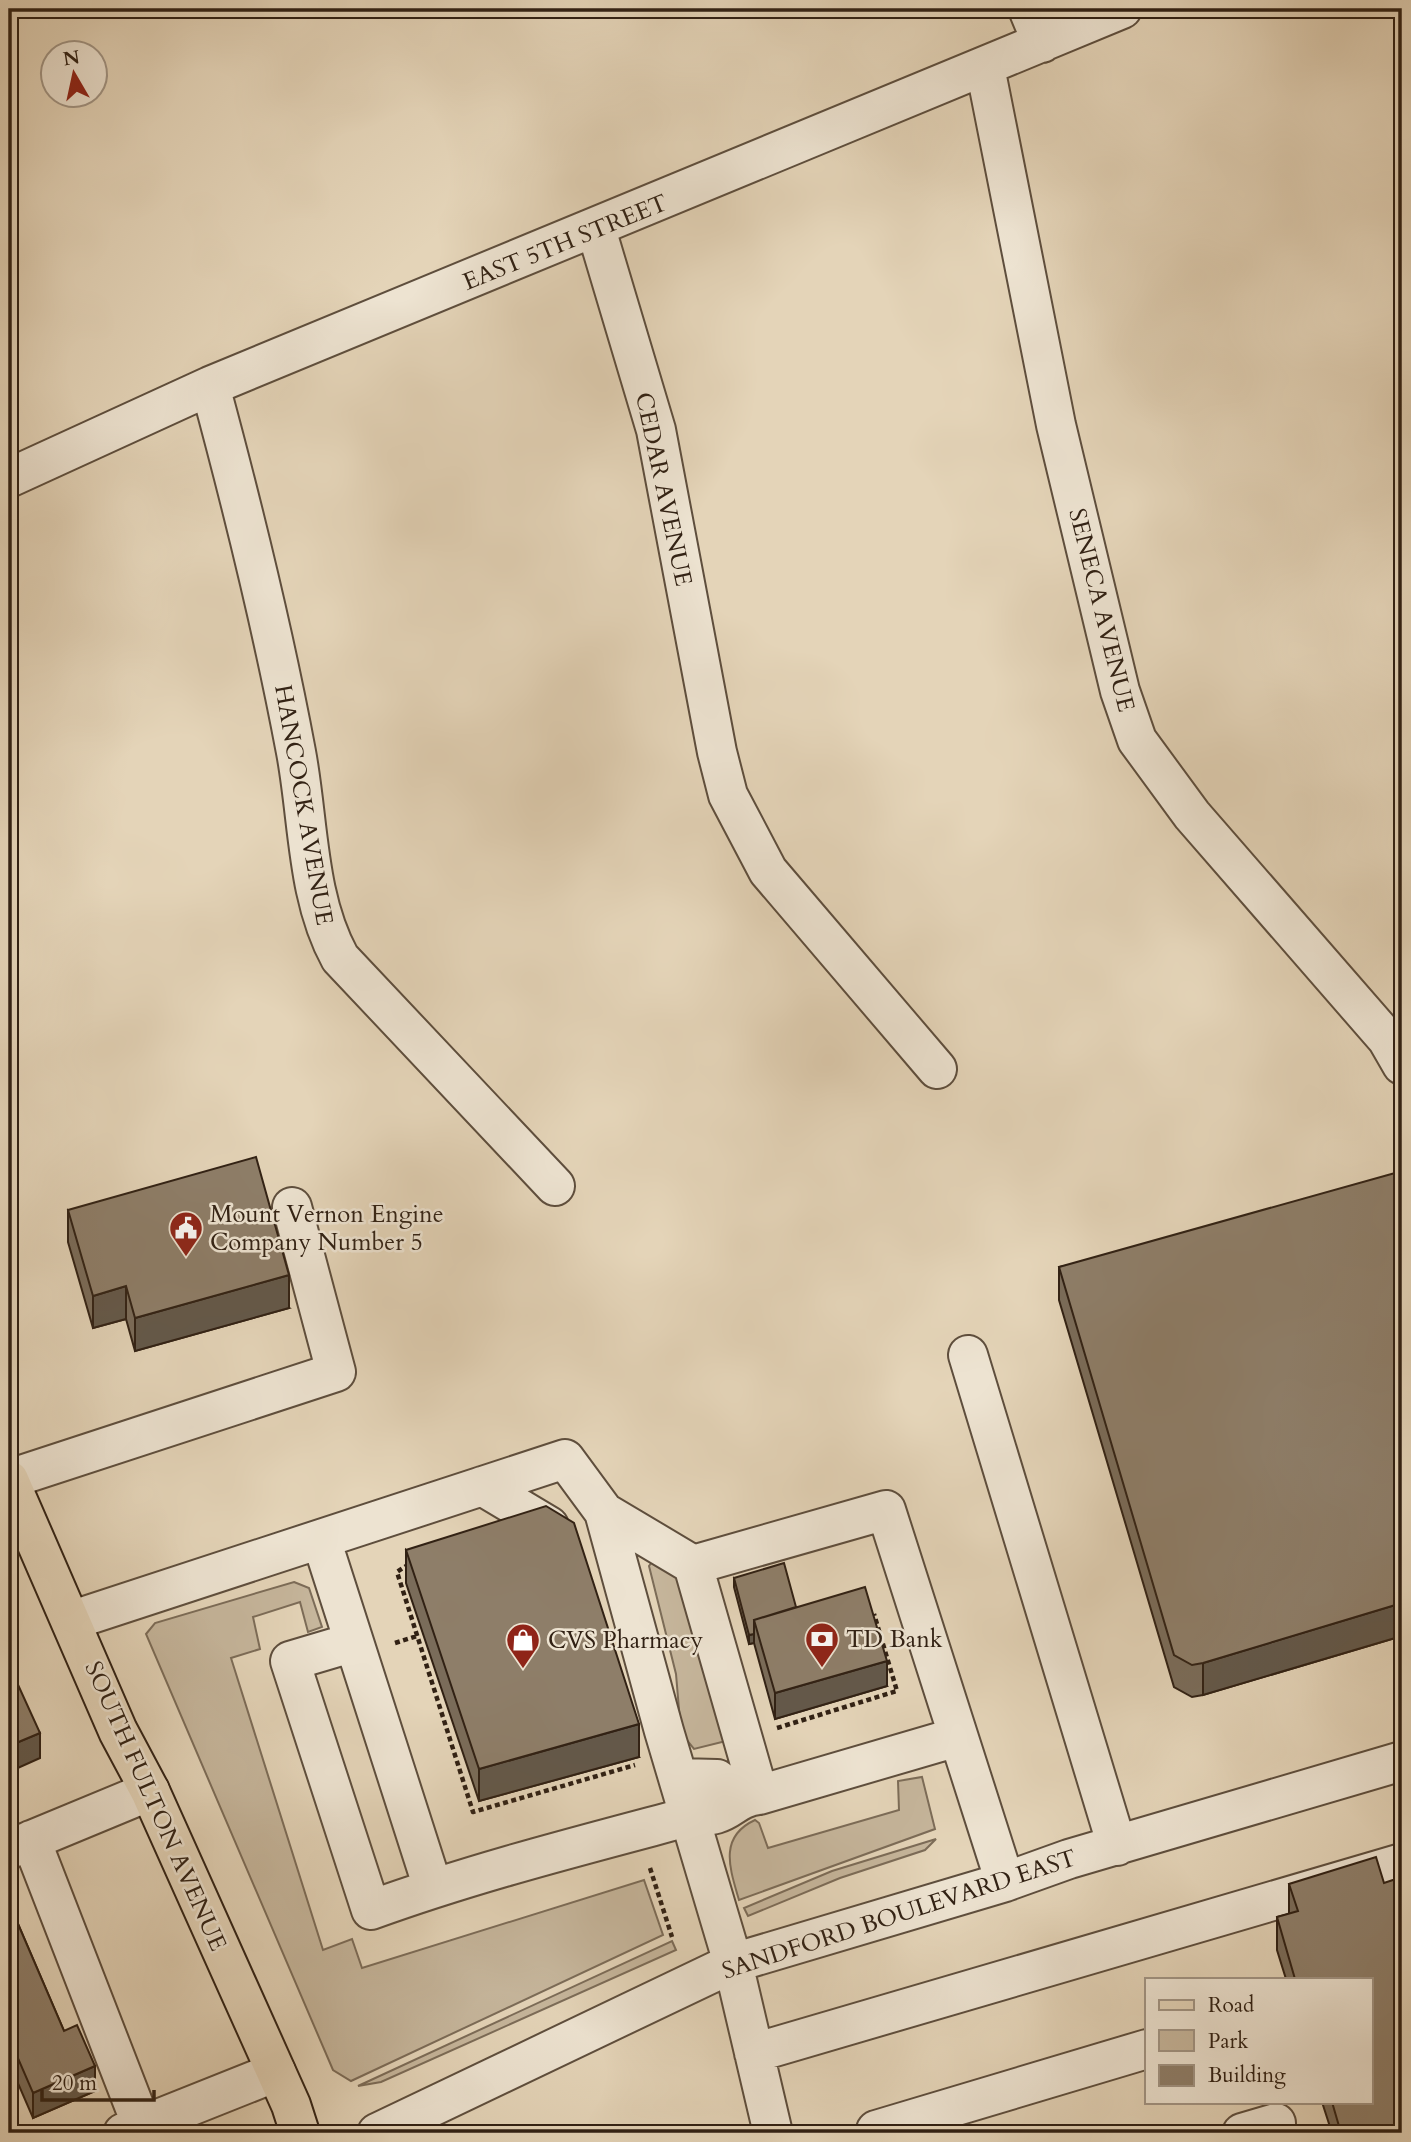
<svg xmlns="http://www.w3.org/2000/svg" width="1411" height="2142" viewBox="0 0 1411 2142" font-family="Cardo,serif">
<rect width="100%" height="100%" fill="#e4d4b8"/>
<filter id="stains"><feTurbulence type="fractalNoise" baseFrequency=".00286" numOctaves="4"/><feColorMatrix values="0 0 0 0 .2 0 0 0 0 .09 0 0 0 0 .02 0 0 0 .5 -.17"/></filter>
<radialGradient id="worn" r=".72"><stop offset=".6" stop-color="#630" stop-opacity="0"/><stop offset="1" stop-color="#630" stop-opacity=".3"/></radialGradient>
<path fill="#c6b69c" stroke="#7c6c58" stroke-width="2" d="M653,1561l24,10 49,170 -32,8 -13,-16 -5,-59 -27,-108z
M294,1582l15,6 13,39 -14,5 -8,-30 -47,15 7,32 -29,9 92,292 29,-11 10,29 282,-88 19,55 -312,146 -18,-11 -187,-436 9,-11z
M922,1777l13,52 -196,71c-9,-31 -21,-63 16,-80l4,3 9,25 131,-38 -1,-29z
M936,1839l-11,11 -85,28 -92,38 -4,-8 88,-37z
M672,1941l4,9 -295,132 -23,4z"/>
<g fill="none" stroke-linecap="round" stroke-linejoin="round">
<g stroke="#5e4e3d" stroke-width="42">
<path id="minor" d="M1028,9l14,34
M985,67l71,358 64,266 17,49 55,75 195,224 15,26
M596,229l60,201 61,322 11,43 40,76 169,198
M210,386c33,122 63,243 86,366 13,69 10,144 44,206l215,228
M9,478l201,-92 912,-377
M968,1355l149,491
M9,1479l327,-107 -44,-165
M482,1486l67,40
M604,1512l89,53 193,-55 119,372
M321,1539l112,349
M693,1565l66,230
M73,1620l492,-161 39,53 60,219 69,232 40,170
M354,1642l-64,19 81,249c102,-37 208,-64 313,-92 10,-3 22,-1 32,-4 17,-5 20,-16 43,-19l198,-58
M679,1778l38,1 24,19
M31,1840l111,286
M10,1849l140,-58
M754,2053l648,-190
M123,2133l153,-61
M377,2133l356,-170 272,-81 64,-23 333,-98
M877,2133l-1,-3 271,-81
M1242,2133l34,-10"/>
</g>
<g stroke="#312114" stroke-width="42">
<path id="major" d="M9,1480l109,251 32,60 141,314 9,28"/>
</g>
<path stroke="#312114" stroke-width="4.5" stroke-dasharray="5 3.5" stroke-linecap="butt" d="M409,1564l-12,8 76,240 162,-47
M395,1643l22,-7
M777,1728l120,-37 -23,-77
M650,1868l22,69"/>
<use href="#minor" stroke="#ede3d1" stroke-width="38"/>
<use href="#major" stroke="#e4d4b8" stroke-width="38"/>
</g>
<path fill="#7a6c5a" stroke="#312114" stroke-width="2" d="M1402,1197v439l-199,59 -11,2 -18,-10 -115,-387v-33z
M68,1210l221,98 -154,43 -9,-32 -33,9 -25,-86z
M406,1550l233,207 -160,44 -73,-218z
M734,1578l62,29 91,79 -112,33 -21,-76 -5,1 -15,-57z
M1384,1883l18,250h-70l-10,-31h49v-123h-85l-9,-29v-33l12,-3v-30z
M9,1903l55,128 31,60 -62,27 -19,-44 -5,2z"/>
<path fill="#63584a" stroke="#312114" stroke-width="2" d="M289,1275v33l-154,43v-33z
M126,1286v33l-33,9v-32z
M1402,1603v33l-199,59v-32z
M754,1634v9l-5,1v-9z
M887,1661v25l-112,33v-26z
M639,1724v33l-160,44v-32z
M40,1733v25l-31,14v-26z
M14,2049v25l-5,2v-25z
M95,2066v25l-62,27v-25z"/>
<path fill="#8e7e69" stroke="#312114" stroke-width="2" d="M256,1157l33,118 -154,43 -9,-32 -33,10 -25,-86z
M1395,1173l7,24v406l-199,60 -11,2 -18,-10 -115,-388z
M546,1506l28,17 65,201 -160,45 -73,-219z
M784,1563l12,44 -42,13v14l-5,1 -15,-57z
M865,1587l22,74 -112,32 -21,-73z
M9,1665l31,68 -31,13z
M1376,1857l8,26 18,-6v256h-61l-9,-31h39v-123h-76l-18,-62 21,-6 -9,-27z
M9,1903l55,128 13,-6 18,41 -62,27 -19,-44 -5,2z"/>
<defs>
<g id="civic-pin" transform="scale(1.75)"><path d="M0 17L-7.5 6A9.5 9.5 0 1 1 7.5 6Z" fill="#8f2418" stroke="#ede3d1"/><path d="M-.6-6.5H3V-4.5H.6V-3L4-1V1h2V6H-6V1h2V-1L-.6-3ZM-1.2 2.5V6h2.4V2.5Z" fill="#fff"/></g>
<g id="bank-pin" transform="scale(1.75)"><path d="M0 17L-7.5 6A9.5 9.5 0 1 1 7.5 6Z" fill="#8f2418" stroke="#ede3d1"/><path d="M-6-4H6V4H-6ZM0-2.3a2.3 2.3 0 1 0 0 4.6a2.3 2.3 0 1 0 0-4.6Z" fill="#fff"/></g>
<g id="shop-pin" transform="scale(1.75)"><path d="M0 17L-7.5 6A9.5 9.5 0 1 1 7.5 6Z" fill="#8f2418" stroke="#ede3d1"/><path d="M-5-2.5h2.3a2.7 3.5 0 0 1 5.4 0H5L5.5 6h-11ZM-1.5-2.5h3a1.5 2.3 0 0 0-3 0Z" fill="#fff"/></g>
</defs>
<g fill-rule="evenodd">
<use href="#civic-pin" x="186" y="1228"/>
<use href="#bank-pin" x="822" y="1639"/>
<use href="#shop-pin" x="523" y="1640"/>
</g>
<g text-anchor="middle" stroke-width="5" stroke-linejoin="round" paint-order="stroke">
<g font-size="24" fill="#312114" stroke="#ede3d1">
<text transform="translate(565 242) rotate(-22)" y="8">EAST 5TH STREET</text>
<text transform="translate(664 489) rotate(78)" y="8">CEDAR AVENUE</text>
<text transform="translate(1102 610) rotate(76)" y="8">SENECA AVENUE</text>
<text transform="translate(304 805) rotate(80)" y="8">HANCOCK AVENUE</text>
<text transform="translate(156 1806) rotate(66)" y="8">SOUTH FULTON AVENUE</text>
<text transform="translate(899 1914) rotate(-18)" y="8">SANDFORD BOULEVARD EAST</text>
</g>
<g font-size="24" fill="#312114" stroke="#ede3d1" text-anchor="start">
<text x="210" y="1222">Mount Vernon Engine<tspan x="210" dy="28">Company Number 5</tspan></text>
<text x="846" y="1647">TD Bank</text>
<text x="548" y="1648">CVS Pharmacy</text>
</g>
</g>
<rect width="1411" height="2142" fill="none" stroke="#e4d4b8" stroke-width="35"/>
<rect x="10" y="10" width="1390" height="2121" fill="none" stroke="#312114" stroke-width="3.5"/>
<rect x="18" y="18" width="1376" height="2107" fill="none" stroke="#312114" stroke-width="2"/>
<rect x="1145" y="1978" width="228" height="126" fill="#ede3d1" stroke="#a29585" stroke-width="2"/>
<rect x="1159" y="2000" width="35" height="10" fill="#e4d4b8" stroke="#a29585" stroke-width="2"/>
<text x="1208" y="2012" font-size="21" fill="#312114">Road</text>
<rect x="1159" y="2030" width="35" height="21" fill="#c6b69c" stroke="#a29585" stroke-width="2"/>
<text x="1208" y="2048" font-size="21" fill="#312114">Park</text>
<rect x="1159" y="2065" width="35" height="21" fill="#8e7e69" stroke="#a29585" stroke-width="2"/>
<text x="1208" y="2082" font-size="21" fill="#312114">Building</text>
<g transform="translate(74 74) rotate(351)"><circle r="33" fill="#ede3d1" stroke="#a29585" stroke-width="2"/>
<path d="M0-5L12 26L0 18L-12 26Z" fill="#8f2418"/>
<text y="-10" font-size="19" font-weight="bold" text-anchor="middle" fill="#312114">N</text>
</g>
<path d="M42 2090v10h112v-10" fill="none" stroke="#312114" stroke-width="3.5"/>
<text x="52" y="2090" font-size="21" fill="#312114" stroke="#ede3d1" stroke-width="5" paint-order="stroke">20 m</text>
<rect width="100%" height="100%" filter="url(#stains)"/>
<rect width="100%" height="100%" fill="url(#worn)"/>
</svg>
